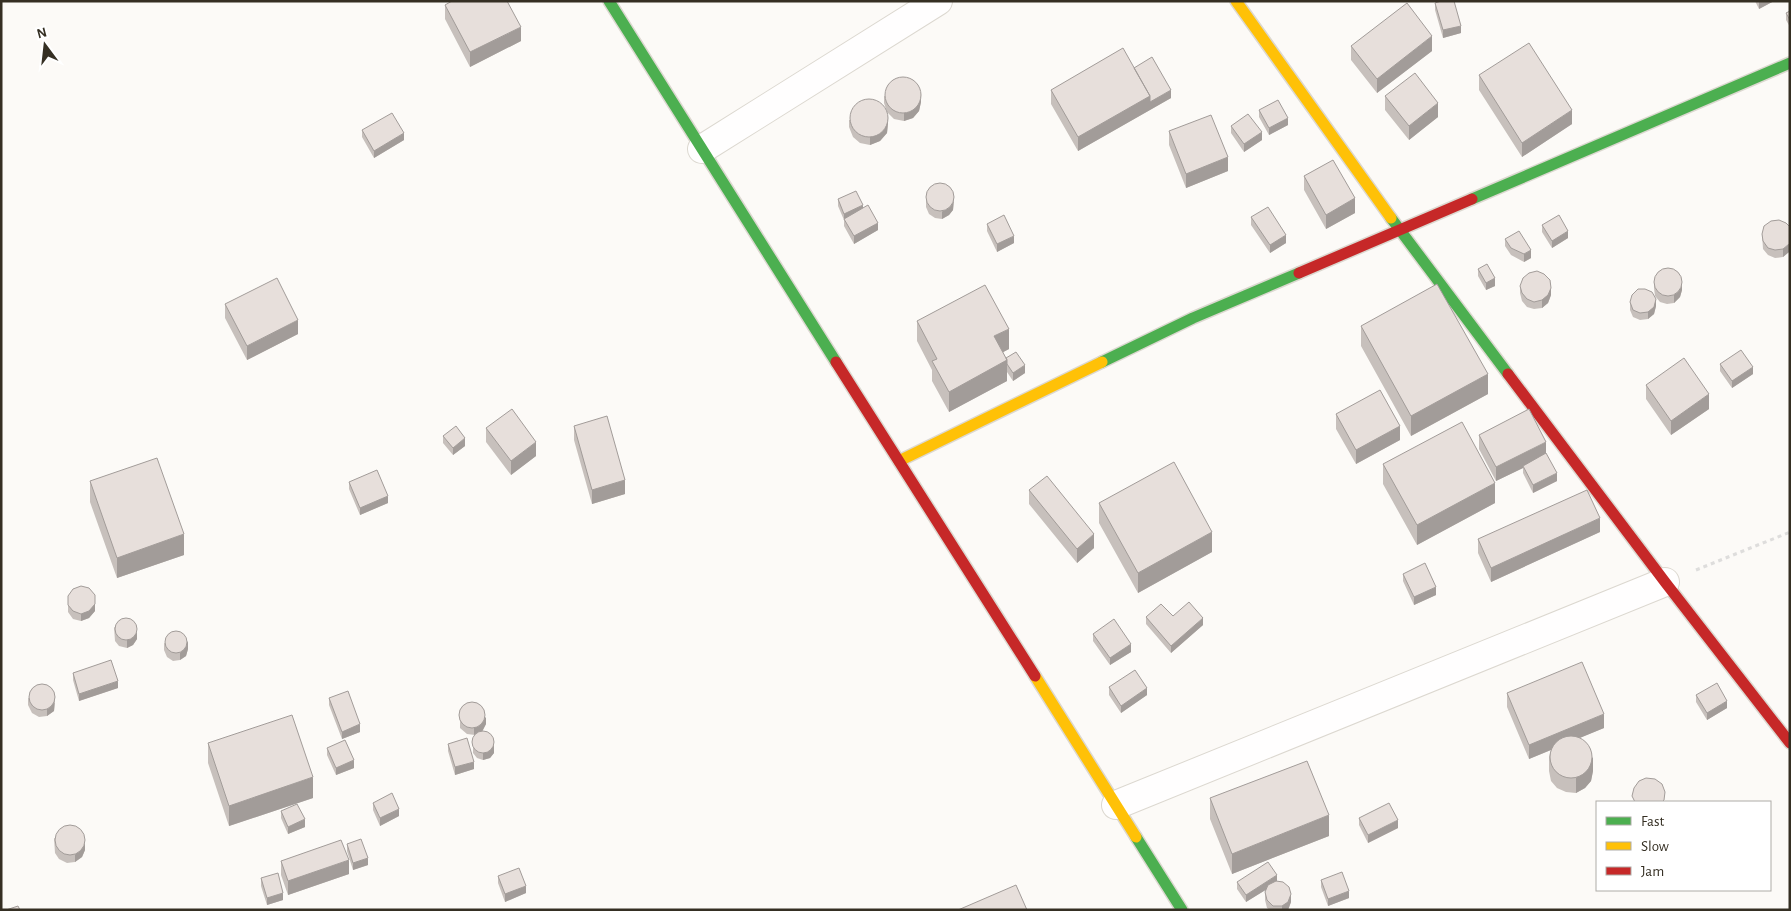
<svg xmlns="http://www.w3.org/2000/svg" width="1791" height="911" viewBox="0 0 1791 911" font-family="'Alegreya Sans',sans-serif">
<rect width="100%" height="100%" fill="#fcfaf7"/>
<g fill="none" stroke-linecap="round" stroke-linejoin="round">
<g stroke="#dcd8d0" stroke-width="30">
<path id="street" d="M702,149l236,-148
M1116,805l549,-223"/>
</g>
<g stroke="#dcd8d0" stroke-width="14">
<path id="fast" d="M609,1l227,361
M1472,199l318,-136
M1391,218l117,156
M1102,362l91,-44 106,-45
M1136,837l46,73"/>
</g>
<g stroke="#dcd8d0" stroke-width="14">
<path id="slow" d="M1236,1l155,217
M899,461l203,-99
M1035,676l101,161"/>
</g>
<g stroke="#dcd8d0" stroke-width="14">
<path id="jam" d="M1299,273l173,-74
M836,362l199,314
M1508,374l157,208 125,161"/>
</g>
<path stroke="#dedddc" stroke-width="3" stroke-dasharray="4 4" stroke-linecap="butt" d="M1696,570l94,-38"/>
<use href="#street" stroke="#fffefe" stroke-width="28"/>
<use href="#fast" stroke="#4caf50" stroke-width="11"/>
<use href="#slow" stroke="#ffc107" stroke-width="11"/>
<use href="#jam" stroke="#c62828" stroke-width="11"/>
</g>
<path fill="#c7c0bc" d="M1755,1h19l-15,8z
M1435,3l26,30 -18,5 -8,-28z
M445,5l76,36 -51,26 -25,-48z
M1790,11v16l-4,-7v-7z
M1351,46l81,5 -55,42 -26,-33z
M1479,75l93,49 -50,33 -43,-67z
M1051,90l120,8 -93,53 -27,-47z
M884,96l37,6 -2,9 -6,7 -9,3 -10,-2 -7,-7 -3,-9z
M1385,96l53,21 -29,23 -24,-30z
M1259,110l29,15 -19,10 -10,-18z
M849,120l39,3 -1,10 -7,8 -10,4 -10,-2 -7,-6 -4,-10z
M1231,126l31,14 -18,12 -13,-19z
M362,130l42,10 -30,18 -12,-21z
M1169,131l59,40 -42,17 -17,-43z
M1304,176l51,37 -29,16 -22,-39z
M838,199l25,9 15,22 -24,14 -10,-18v-6l-6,-14z
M926,200l28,2 -1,8 -4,5 -7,4 -7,-1 -6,-4 -3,-7z
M1251,217l35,26 -16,10 -19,-28z
M987,224l27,19 -17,9 -10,-21z
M1542,225l26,13 -16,10 -10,-16z
M1762,234l27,18 -6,5 -8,1 -7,-3 -5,-6z
M1505,239l26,19 -7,4 -13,-7 -6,-9z
M1478,269l17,17 -9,4 -8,-14z
M1654,281l28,9 -2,7 -6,6 -7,1 -7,-2 -5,-6 -1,-8z
M1520,286l31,9 -3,8 -6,5 -8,1 -7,-2 -5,-6 -2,-8z
M1630,302l26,4 -2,8 -6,5 -8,1 -7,-3 -3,-7z
M225,304l73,30 -51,26 -22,-42z
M917,321l92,28 -6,3 3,6 19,15 -12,8 -6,-9v9l-58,31 -17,-31v-11l-15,-29z
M1361,326l127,68 -77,42 -50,-90z
M1720,364l33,10 -21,14 -12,-17z
M1646,385l63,24 -38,26 -25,-36z
M1336,414l64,26 -44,24 -20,-35z
M574,426l51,68 -33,10 -18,-64z
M486,428l50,28 -25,19 -25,-33z
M1479,435l67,19 11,27 -24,12 -10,-20v-5l-27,13 -17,-32z
M443,436l22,10 -12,9 -10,-12z
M1383,464l112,39 -78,42 -34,-61z
M90,481l94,74 -67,23 -27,-76z
M349,482l39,21 -28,12 -11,-26z
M1029,490l65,58 -17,15 -48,-59z
M1099,503l113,49 -74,41 -39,-70z
M1600,532l-109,50 -13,-29v-14z
M1403,574l33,21 -22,10 -11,-24z
M68,596l27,15 -6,7 -8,3 -8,-2 -5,-7z
M1173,616l30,9 -32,28 -25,-29v-7z
M114,627l23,12 -4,6 -6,3 -8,-2 -4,-5z
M1093,634l38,18 -21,13 -17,-24z
M164,643l24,6 -2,7 -6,4 -7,1 -6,-4 -3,-7z
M73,673l45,15 -39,13 -6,-21z
M1109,687l38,8 -26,18 -12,-18z
M1507,693l97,35 -25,10 14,33 -2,10 -6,7 -9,5 -10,-1 -9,-4 -6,-7 -2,-10v-14l2,-7 -22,9 -22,-52z
M1696,695l31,13 -20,12 -11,-18z
M28,698l27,5 -1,8 -7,5 -8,1 -7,-4 -4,-8z
M329,698l31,34 -18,7 -13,-34z
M460,713l26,11 -4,7 12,22 -4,5 -7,2 -6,-2 -4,-5v-14l2,-4 -8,-1 -7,-6z
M208,743l105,55 -84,28 -21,-63z
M448,744l26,25 -19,6 -7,-24z
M327,748l27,20 -18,7 -9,-20z
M1210,798l119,38 -97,38 -22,-55z
M373,803l26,13 -19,10 -7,-16z
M281,811l24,16 -17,7 -7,-16z
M1359,818l39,10 -30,15 -9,-18z
M54,838l31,12 -3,7 -7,5 -8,1 -8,-4 -4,-6z
M347,844l21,21 -15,5 -6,-19z
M281,861l68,13 -61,21 -7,-20z
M498,876l28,17 -21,9 -7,-19z
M261,878l22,22 -16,5 -6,-19z
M1321,880l28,18 -21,8 -7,-19z
M1277,881l14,21 -3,8h-18l-3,-2 -2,-8v-8l2,-3 -21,13 -9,-13v-7z"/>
<path fill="#a29c99" d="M1759,1h15l-15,8z
M1461,26v7l-18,5v-8z
M521,27v14l-51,26v-15z
M1432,36v15l-55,42v-14z
M1171,90v8l-21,12v-8z
M921,94v8l-2,9 -6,7 -9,3v-8z
M1150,96v14l-72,41v-14z
M1438,103v14l-29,23v-14z
M1572,110v14l-50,33v-14z
M888,116v7l-1,10 -7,8 -10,4v-8z
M1288,118v7l-19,10v-7z
M1262,132v8l-18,12v-8z
M404,133v7l-30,18v-7z
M1228,157v14l-42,17v-14z
M954,195l-1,15 -4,5 -7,4v-7z
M1355,198v15l-29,16v-14z
M863,205v7l-19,7v-5z
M878,223v7l-24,14v-8z
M1568,231v7l-16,10v-7z
M1286,235v8l-16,10v-8z
M1014,236v7l-17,9v-8z
M1790,243l-1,9 -6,5v-8z
M1531,250v8l-7,4v-8z
M1495,278v8l-9,4v-7z
M1682,283v7l-2,7 -6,6v-8z
M1551,288v7l-3,8 -6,5v-8z
M1656,299v7l-2,8 -6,5v-7z
M298,320v14l-51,26v-14z
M1009,329v20l-15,8v-21z
M1007,360v21l-58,31v-20z
M1025,365v8l-12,8v-8z
M1753,367v7l-21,14v-7z
M1488,374v20l-77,42v-20z
M1709,394v15l-38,26v-14z
M1400,426v14l-44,24v-14z
M465,438v8l-12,9v-7z
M536,442v14l-25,19v-14z
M1546,442v14l-23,10v2l-27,13v-14z
M1557,473v8l-24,12v-8z
M625,480v14l-33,10v-14z
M1495,483v20l-78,42v-20z
M388,496v7l-28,12v-7z
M1600,518v14l-109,50v-14z
M1212,532v20l-74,41v-20z
M184,534v21l-67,23v-20z
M1094,534v14l-17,15v-14z
M1436,587v8l-22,10v-8z
M95,604v7l-6,7 -8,3v-7z
M1203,618v7l-32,28v-7z
M137,632v7l-4,6 -6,3v-8z
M188,641v8l-2,7 -6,4v-7z
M1131,644v8l-21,13v-7z
M118,681v7l-39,13v-7z
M1147,688v7l-26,18v-7z
M55,696l-1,15 -7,5v-7z
M1727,701v7l-20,12v-7z
M1604,714v14l-75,31v-14z
M486,717v7l-4,8 -8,3v-7z
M360,724v8l-18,7v-7z
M494,745v8l-4,5 -7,2v-7z
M1593,757v14l-2,10 -6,7 -9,5v-15z
M354,760v8l-18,7v-7z
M474,762v7l-19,6v-8z
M313,777v21l-84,28v-20z
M399,809v7l-19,10v-8z
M1329,815v21l-97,38v-20z
M305,819v8l-17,7v-7z
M1398,820v8l-30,15v-8z
M85,843v7l-3,7 -7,5v-7z
M368,858v7l-15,5v-7z
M349,860v14l-61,21v-14z
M1277,875v8l-31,19v-7z
M526,886v7l-21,9v-8z
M1349,891v7l-21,8v-7z
M283,893v7l-16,5v-7z
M1291,894v8l-3,8h-6v-4z"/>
<path fill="#e7dfdb" stroke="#a29c99" d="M452,1h55l14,26 -51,25 -25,-47z
M1441,1h13l7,25 -18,4 -8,-27z
M1407,3l25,33 -55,43 -26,-33z
M1790,11v9l-4,-7z
M1529,43l43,67 -50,33 -43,-68z
M1123,48l27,48 -72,41 -27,-47z
M1152,57l19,33 -21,12v-6l-16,-28z
M1415,73l23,30 -29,23 -24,-30z
M885 95a18 18 0 1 1 36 0a18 18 0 1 1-36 0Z
M850 118a19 19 0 1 1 38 0a19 19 0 1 1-38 0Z
M1278,100l10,18 -19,10 -10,-18z
M392,113l12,20 -30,18 -12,-21z
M1248,114l14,18 -18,12 -13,-18z
M1211,115l17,42 -42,17 -17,-43z
M1333,160l22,38 -29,17 -22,-39z
M926 197a14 14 0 1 1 28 0a14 14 0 1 1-28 0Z
M856,191l7,14 -19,9 -6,-15z
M868,205l10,18 -24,13 -10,-17z
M1268,207l18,28 -16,10 -19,-28z
M1004,215l10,21 -17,8 -10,-20z
M1559,215l9,16 -16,10 -10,-16z
M1779,220l7,3 4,4v16l-1,1 -6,5 -8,1 -7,-2 -5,-7 -1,-7 2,-8 7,-5z
M1519,231l12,19 -7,4 -13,-6 -6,-9z
M1487,264l8,14 -9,5 -8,-14z
M1654 282a14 14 0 1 1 28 0a14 14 0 1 1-28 0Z
M1537,271l7,3 6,6 1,8 -3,7 -6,5 -8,2 -7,-3 -5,-6 -2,-7 3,-8 6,-5z
M277,278l21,42 -51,26 -22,-42z
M1437,284l51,90 -77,42 -50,-90z
M985,285l24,44 -15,7 13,24 -58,32 -17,-31 5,-2 -20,-38z
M1638,289h7l7,3 4,7 -2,8 -6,5 -8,1 -7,-3 -3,-8 2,-7z
M1741,350l12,17 -21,14 -12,-17z
M1016,352l9,13 -12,8 -6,-9v-4l-1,-2z
M1684,358l25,36 -38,27 -25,-36z
M1380,390l20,36 -44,24 -20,-36z
M512,409l24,33 -25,19 -25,-33z
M1529,409l17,33 -50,25 -17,-32z
M607,416l18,64 -33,10 -18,-64z
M1462,422l33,61 -78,42 -34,-61z
M456,426l9,12 -12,10 -10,-12z
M1546,453l11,20 -24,12 -10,-19z
M157,458l27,76 -67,24 -27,-77z
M1174,462l38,70 -74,41 -39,-70z
M377,470l11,26 -28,12 -11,-26z
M1047,476l47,58 -17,15 -48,-59z
M1587,490l13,28 -109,50 -13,-29z
M1425,563l11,24 -22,10 -11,-23z
M81,586l8,2 6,7v9l-6,7 -8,3 -8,-3 -5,-6v-9l5,-7z
M1189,602l14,16 -32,28 -25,-29 15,-13 12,12z
M115 629a11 11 0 1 1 22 0a11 11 0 1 1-22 0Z
M1114,619l17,25 -21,14 -17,-24z
M165 642a11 11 0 1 1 22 0a11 11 0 1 1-22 0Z
M111,660l7,21 -39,13 -6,-21z
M1582,662l22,52 -75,31 -22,-52z
M1135,670l12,18 -26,18 -12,-19z
M1717,683l10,18 -20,12 -11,-18z
M29 697a13 13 0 1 1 26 0a13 13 0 1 1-26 0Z
M348,691l12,33 -18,8 -13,-34z
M459 715a13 13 0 1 1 26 0a13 13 0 1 1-26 0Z
M292,715l21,62 -84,29 -21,-63z
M472 742a11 11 0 1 1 22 0a11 11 0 1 1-22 0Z
M1550 757a21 21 0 1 1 42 0a21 21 0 1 1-42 0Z
M467,738l7,24 -19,5 -7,-23z
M345,740l9,20 -18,8 -9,-20z
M1307,761l22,54 -97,39 -22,-56z
M1646,778l9,1 7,5 3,8 -1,8 -2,2h-27l-3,-6 2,-8 5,-7z
M392,793l7,16 -19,9 -7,-15z
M1389,803l9,17 -30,15 -9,-17z
M297,804l8,15 -17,8 -7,-16z
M55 840a15 15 0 1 1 30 0a15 15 0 1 1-30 0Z
M361,839l7,19 -15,5 -6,-19z
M341,840l8,20 -61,21 -7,-20z
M1268,862l9,13 -31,20 -9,-13z
M519,868l7,18 -21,8 -7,-18z
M1342,872l7,19 -21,8 -7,-19z
M278,873l5,20 -16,5 -6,-20z
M1276,881l7,1 6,5 2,7 -3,8 -6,4h-9l-6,-6 -2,-8 3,-7z
M1016,885l11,25h-69z
M18,906l2,4h-14z"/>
<rect width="1791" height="911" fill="none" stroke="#352f23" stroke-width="5"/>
<rect x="1596" y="801" width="175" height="90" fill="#ffffff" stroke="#aeaca7"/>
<rect x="1606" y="817" width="25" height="8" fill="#4caf50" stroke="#aeaca7"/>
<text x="1641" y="826" font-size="15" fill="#352f23">Fast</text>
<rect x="1606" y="842" width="25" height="8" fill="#ffc107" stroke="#aeaca7"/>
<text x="1641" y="851" font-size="15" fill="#352f23">Slow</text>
<rect x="1606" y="867" width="25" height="8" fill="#c62828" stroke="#aeaca7"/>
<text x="1641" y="876" font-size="15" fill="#352f23">Jam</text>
<g transform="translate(45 45) rotate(345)" stroke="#ffffff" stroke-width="4" paint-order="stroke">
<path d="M0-4L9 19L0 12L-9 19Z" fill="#352f23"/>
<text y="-8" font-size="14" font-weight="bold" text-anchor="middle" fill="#352f23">N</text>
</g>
</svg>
